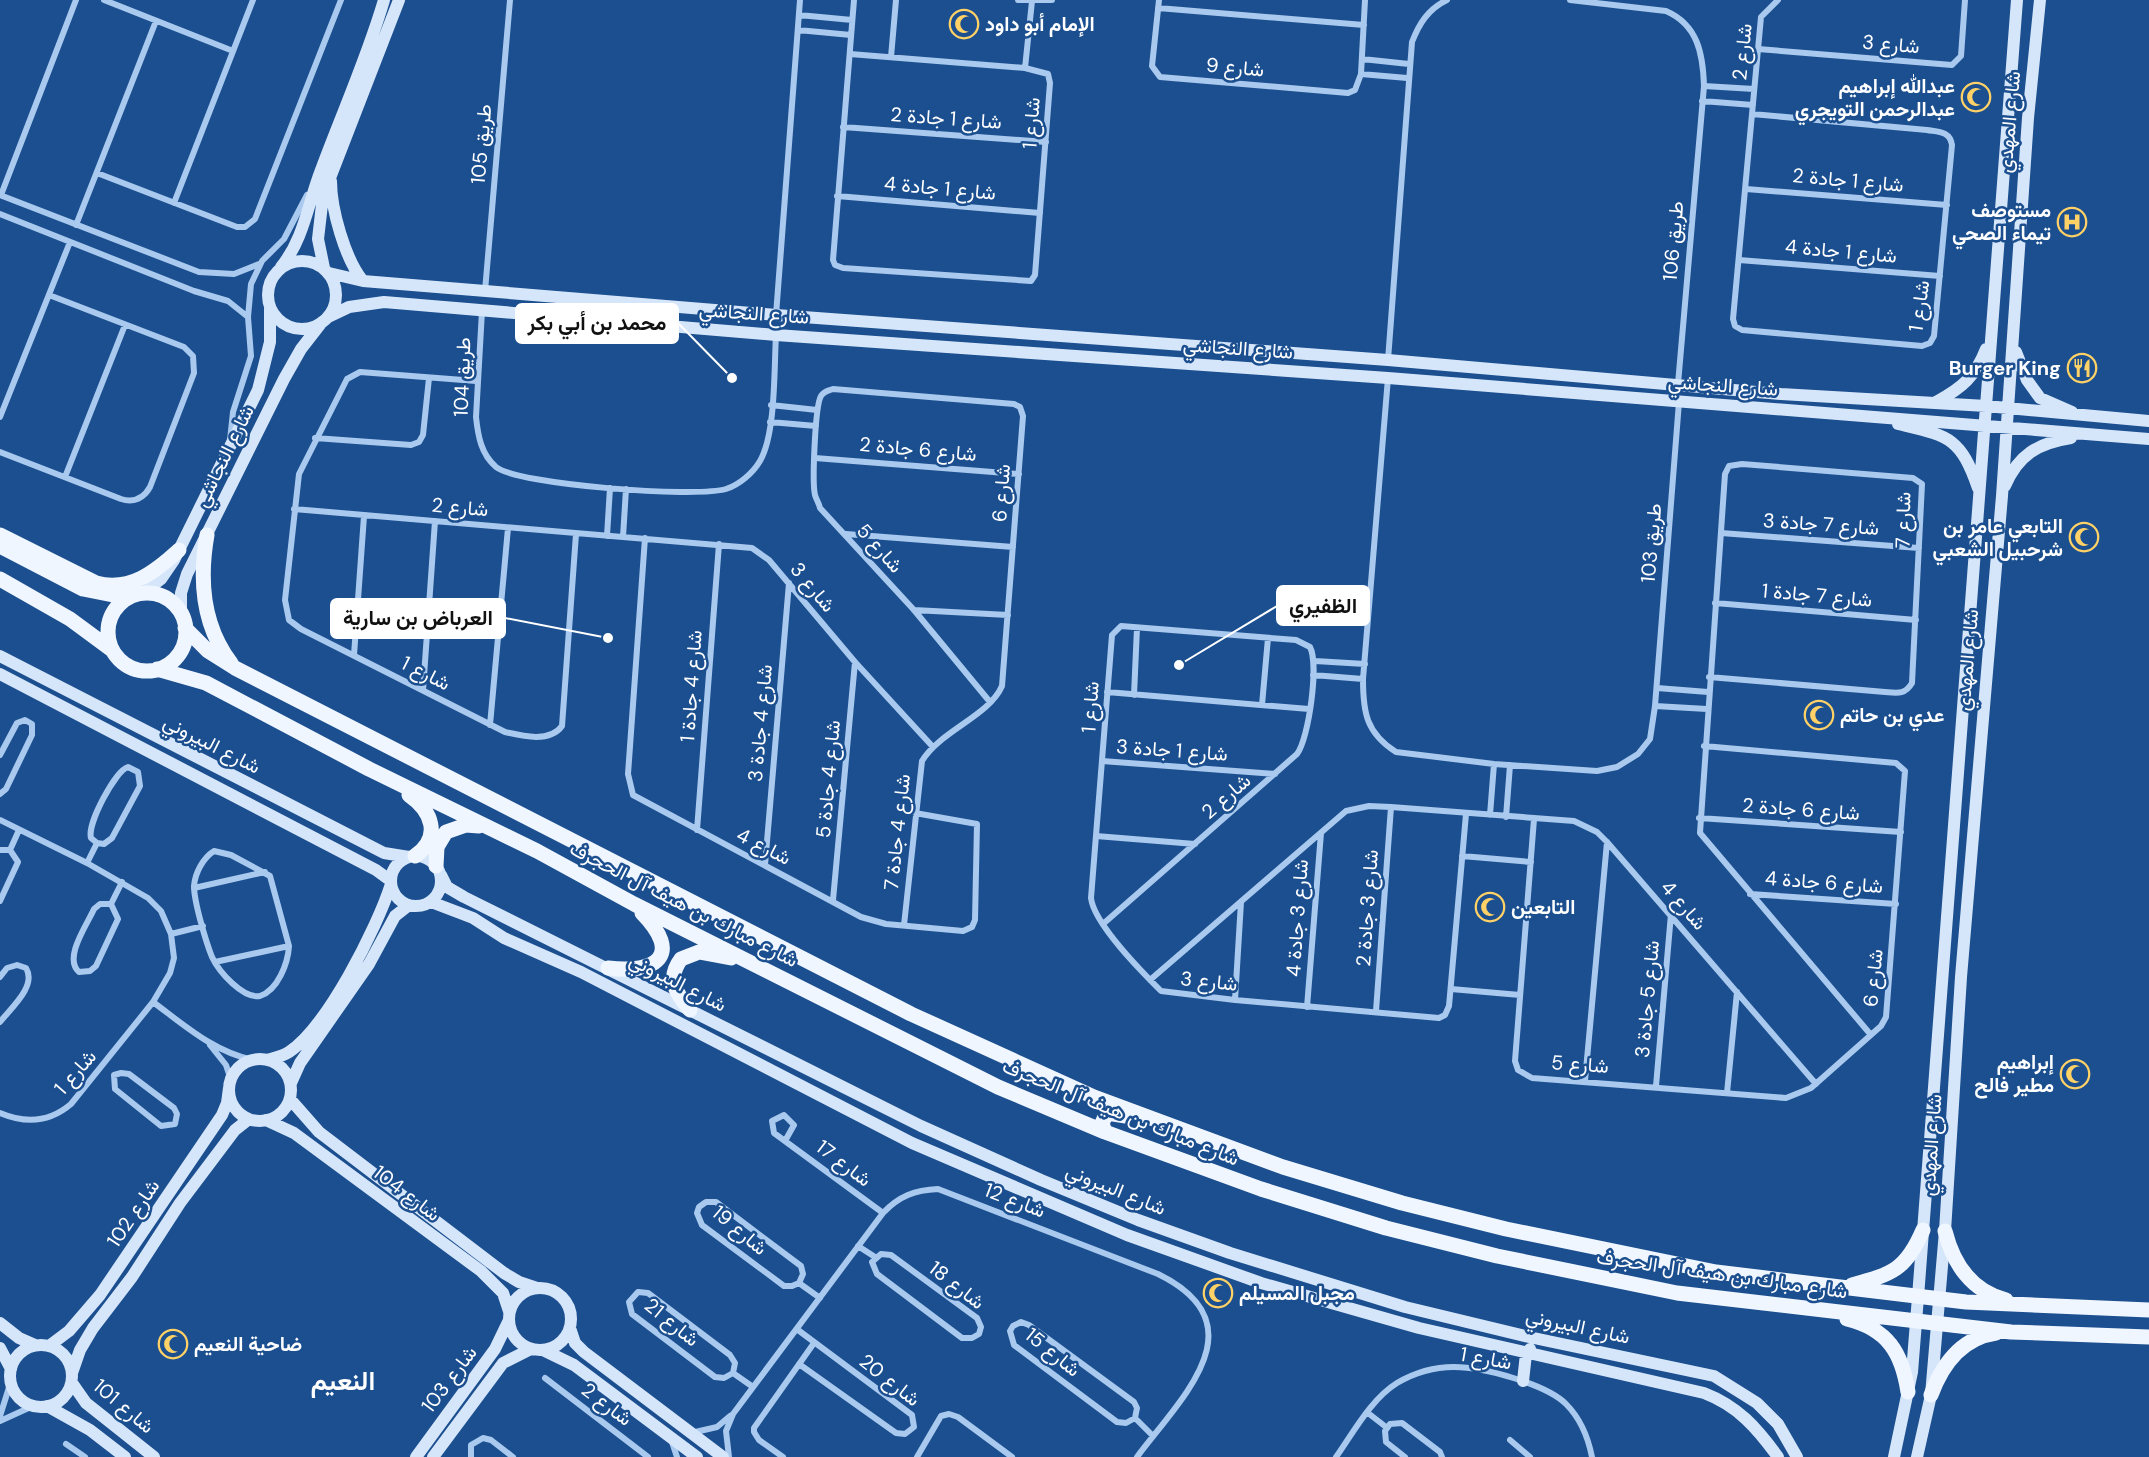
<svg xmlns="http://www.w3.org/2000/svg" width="2149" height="1457" viewBox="0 0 2149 1457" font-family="'DM Sans',Vazirmatn,sans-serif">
<rect width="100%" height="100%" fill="#1b4f8f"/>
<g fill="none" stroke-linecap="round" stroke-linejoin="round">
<path stroke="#a9c9ee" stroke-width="6" d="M104,0l129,51
M1018,0h34
M1159,0l-7,66 8,11 188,16 7,-3 6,-16 4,-74
M1570,0l96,11c32,14 37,43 38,75l-26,298
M1158,8l206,17
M799,15l53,5
M798,30l53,5
M1758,49l194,16 9,-9 4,-56
M850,54l175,14 23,6 2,9 -15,192 -4,6 -188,-13 -8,-3 -2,-5 21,-260
M891,57l5,-57
M1362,59l47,5
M1025,68l7,-67
M1361,74l46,4
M1704,86l50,3
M1702,101l51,4
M1752,114l175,16c11,2 23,1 25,15l-18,191 -4,7 -8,3 -180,-16 -7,-4 -2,-7 28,-302 17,-17
M843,127l203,15
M97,173l140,54h8l10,-8 86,-219
M1746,189l201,16
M0,195l199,77 35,2 25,-10
M1,195l75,-195
M837,196l203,17
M174,203l79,-203
M0,214l194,77 34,10 20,16
M76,225l80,-204
M1739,260l201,16
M485,291l25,-291
M482,311l-6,106c2,19 5,37 20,50 22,18 200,31 230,22 13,-4 27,-16 34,-28 16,-27 14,-94 16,-126
M776,315l24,-315
M1388,360l24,-318c7,-18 16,-33 35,-42
M1388,378l-25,301c0,33 3,54 33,73l98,12 103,7 20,-4 21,-13 12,-15 5,-33 24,-304
M476,381l-116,-9 -13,7 -48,95 -14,126 4,20 12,9 204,103c17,4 45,11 57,-6l14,-192
M771,405l46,5
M0,417l70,-175
M770,422l46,4
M315,438l96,7 8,-3 4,-7 6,-57
M230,440l3,-28 18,-56 -3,-39 3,-33 11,-23 22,-22 23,-44
M0,452l121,47c13,4 23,-1 29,-12l44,-114 -1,-17 -9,-9 -135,-52
M815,458l204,16
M65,477l60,-152
M294,509l458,39 17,12 86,102 78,85
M1721,533l198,15
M846,534l167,13
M607,536l3,-48
M623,537l3,-48
M645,538l-17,236 5,21 228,122 25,7 77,7 9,-4 3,-7 2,-96 -62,-11
M1715,603l201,17
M914,610l94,5
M354,655l10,-139
M1315,661l50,3
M1313,675l50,4
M1709,677l176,15c12,1 20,3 27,-9l10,-199 -9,-6 -171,-14 -13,2 -4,8 -25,359 171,202
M1657,688l51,4
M423,690l12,-169
M1107,692l202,17
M1134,695l3,-67
M1262,705l6,-67
M1655,706l52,3
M490,725l18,-197
M0,755l17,-32 8,-3 7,4v11l-26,54 -6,5
M1102,761l173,13
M128,767l10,5 2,14 -28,52 -8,6 -7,-1 -6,-5c-4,-14 24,-67 37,-71z
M1490,815l4,-51
M1506,817l4,-52
M1699,818l202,14
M1534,819l-19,242 3,9 14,8 254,20 25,-10 70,-62 5,-9 19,-246 -9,-8 -192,-17
M0,820l87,43 61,35 13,13 10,23 3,24 -4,15 -17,29 -82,102c-21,18 -45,20 -71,9
M697,830l22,-286
M1096,836l99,8
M0,850h10l8,12 -18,39
M10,850l9,-20
M214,851l17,4 39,21 19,70c-1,17 -11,44 -29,50 -17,3 -41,-24 -48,-39 -6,-15 -18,-55 -18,-71 1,-13 9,-28 20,-35z
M1462,856l69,6
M87,863l10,-20
M765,865l24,-282
M194,888l71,-16
M1750,894l146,10
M833,900l22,-238
M100,904h11l7,15 -22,47 -6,5 -11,1c-16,-14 8,-47 15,-63z
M111,904l11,-22
M1103,924l194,-170c12,-16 22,-90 13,-107l-14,-7 -175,-14 -9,9 -21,263c3,26 51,74 70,93l74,9 204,18 6,-3 4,-9 17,-192
M904,925l18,-164c18,-30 67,-45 80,-75l21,-270 -3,-9 -6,-3 -181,-15c-5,2 -9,2 -12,7 -6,10 -9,87 -6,99 1,4 4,8 5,13l94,102 76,92
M171,934l32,-8
M215,962l74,-16
M0,977l7,-9 10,-3 9,3c11,18 -15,40 -26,54
M1150,980l196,-169 23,-5 22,1 183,14 23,11 10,10 209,242
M1451,989l69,6
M1235,1000l6,-98
M153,1002c31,23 61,50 100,58
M1307,1007l14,-174
M1376,1011l15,-204
M210,1045l16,20 5,15
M121,1073l8,1 45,34 3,6 -2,10 -14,2 -46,-37 -1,-14z
M1585,1081l22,-239
M1656,1086l15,-172
M1727,1093l10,-101
M785,1141l9,-16 -10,-10 -12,6 2,12 109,80
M706,1202h10l85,64 2,8 -4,9 -7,3h-8l-82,-61 -5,-12 2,-6z
M858,1246l17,11
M881,1254l10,1 86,63 4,9 -2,7 -7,4h-10l-85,-64 -5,-12z
M799,1283l21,15
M638,1292l10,1 82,62 5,8 -2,10 -9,5 -9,-1 -83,-63 -3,-12z
M1021,1322l8,3 105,77 3,6 -2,10 -9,5 -9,-1 -103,-77 -4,-14 3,-5z
M798,1330l114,85 2,12 -9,7 -9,-1 -97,-69
M733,1373l20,14
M545,1378l103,79
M1368,1413l18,14
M0,1416l11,-35
M1135,1418l18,18
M0,1421l33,-15
M691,1433l26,-6 13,-11
M1510,1440l20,17
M672,1442l5,15
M66,1444l19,13
M471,1457v-12l12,-7 8,2 22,17
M729,1457l-3,-26 7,-17 150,-201c16,-17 32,-23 55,-24l220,85c104,51 22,125 -21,183
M783,1457l-24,-17 -5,-8v-4l60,-85
M917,1457l24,-41 8,-2 9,3 54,40
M1336,1457c17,-24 35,-58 61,-74 17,-10 38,-16 57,-16 29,0 92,17 112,37 15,15 22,33 26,53
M1405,1457l-19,-15 -1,-11 5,-7 12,-1 38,29 2,5"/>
<path stroke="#d6e6fa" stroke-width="12" d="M331,181c0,28 14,78 32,100
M268 295a34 34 0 1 1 68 0a34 34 0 1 1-68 0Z
M281,267c23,-28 27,-64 40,-97 21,-57 46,-112 63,-170
M324,268l-6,-29 5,-43 76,-196
M329,273l34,8 413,34 612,45 393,34 205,12 163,15
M328,317l21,-10 35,-5 392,33 612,43 761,61
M2016,352l11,28 13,18 32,14
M1936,402c26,-14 39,-25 50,-53
M1898,424c50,12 62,12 80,64
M2005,486c13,-31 33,-43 66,-48
M143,593l18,-14 13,-19 84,-170 12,-48v-34
M181,614v-21l6,-19 97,-195 17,-30 21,-27
M0,656l384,197 25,4
M0,674l376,196 15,11
M391 881a25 25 0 1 1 50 0a25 25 0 1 1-50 0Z
M441,875l6,12 17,10 457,229 120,54 97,40 92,33 175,54 124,30 185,39 43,27 21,21 19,33
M431,902l42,16 31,20 77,34 331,171 215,92 134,48 158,45 285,65c34,13 53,35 74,64
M229 1090a31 31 0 1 1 62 0a31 31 0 1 1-62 0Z
M267,1060c7,-2 16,-4 22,-8 38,-25 88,-124 102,-168
M291,1083l9,-20 69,-99 26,-48 14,-11
M290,1099l29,33 185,141 15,9 18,6
M266,1120l28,13 187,138 22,22 6,18
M509 1319a31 31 0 1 1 62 0a31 31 0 1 1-62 0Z
M0,1323l19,15 16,7
M570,1328l5,15 9,9 139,105
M10 1376a31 31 0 1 1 62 0a31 31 0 1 1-62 0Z
M49,1346l20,-15 31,-36 122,-180 5,-12 2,-15
M0,1348l11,21
M543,1350l31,15 123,92
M72,1373l8,-23 13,-22 39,-51 48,-74 55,-73 14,-11
M1523,1381l3,-27 4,-5
M72,1383l14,20 68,54
M47,1406l43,24 35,27
M416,1457l79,-108 13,-27
M433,1457l70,-94 28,-14
M1894,1457l18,-85 6,-75 99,-1297
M1917,1457l14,-62 14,-164 16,-254 41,-481 26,-378 12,-118"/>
<path stroke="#f0f6ff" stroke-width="15" d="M0,535l96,48c34,9 59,-11 83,-33
M207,535c-8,45 -5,90 24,128
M0,546l83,43 45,9
M0,579l70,40 42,31
M108 632a39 39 0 1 1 78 0a39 39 0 1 1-78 0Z
M185,628l23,23 27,17 676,346 183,83 189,70 119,36 104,26 210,43 250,30 183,8
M157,669l49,14 163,86 168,82 97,53 364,183 107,45 156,57 125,39 111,28 180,37 334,39 138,5
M409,795c23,16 33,42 6,61
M436,866l1,-19 9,-15 20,-7 13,1
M608,968c49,6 75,-13 34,-55
M690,1010c-14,-17 -24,-31 -9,-51l18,-7 32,6
M1105,1132l-3,-9 5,-10 19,3
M1945,1231c8,32 26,60 61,69
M1852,1285c40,-11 54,-15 71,-55
M1847,1319c41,10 55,34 61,73
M1931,1395c11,-30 30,-57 65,-62"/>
</g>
<defs>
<g id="mosque-ring" transform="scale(1.5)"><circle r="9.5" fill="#1b4f8f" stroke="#ffd166" stroke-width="1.5"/><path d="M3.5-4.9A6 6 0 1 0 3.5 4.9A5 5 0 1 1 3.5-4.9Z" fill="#ffd166"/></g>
<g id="hospital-ring" transform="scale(1.5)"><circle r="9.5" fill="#1b4f8f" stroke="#ffd166" stroke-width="1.5"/><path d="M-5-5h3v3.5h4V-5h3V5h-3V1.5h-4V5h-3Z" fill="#ffd166"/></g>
<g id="restaurant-ring" transform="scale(1.5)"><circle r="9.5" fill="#1b4f8f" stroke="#ffd166" stroke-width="1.5"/><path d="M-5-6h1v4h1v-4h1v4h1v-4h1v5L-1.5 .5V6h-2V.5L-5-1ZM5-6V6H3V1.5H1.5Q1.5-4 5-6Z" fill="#ffd166"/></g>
</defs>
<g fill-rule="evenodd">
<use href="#mosque-ring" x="964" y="24"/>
<use href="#mosque-ring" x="1976" y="97"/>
<use href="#hospital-ring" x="2072" y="222"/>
<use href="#restaurant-ring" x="2082" y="368"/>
<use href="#mosque-ring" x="2084" y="537"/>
<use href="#mosque-ring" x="1819" y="715"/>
<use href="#mosque-ring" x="1490" y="907"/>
<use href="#mosque-ring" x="2075" y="1074"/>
<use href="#mosque-ring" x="1218" y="1293"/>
<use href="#mosque-ring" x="173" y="1344"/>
</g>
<g text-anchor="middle" stroke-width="5" stroke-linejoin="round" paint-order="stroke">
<g font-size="20" font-weight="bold" fill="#fff" stroke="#1b4f8f" text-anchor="start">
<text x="985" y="31">الإمام أبو داود</text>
<text x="1955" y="93" text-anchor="end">عبدالله إبراهيم<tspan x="1955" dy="23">عبدالرحمن التويجري</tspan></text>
<text x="2051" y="217" text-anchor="end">مستوصف<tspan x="2051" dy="23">تيماء الصحي</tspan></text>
<text x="2061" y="375" text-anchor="end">Burger King</text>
<text x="2063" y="533" text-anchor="end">التابعي عامر بن<tspan x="2063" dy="23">شرحبيل الشعبي</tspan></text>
<text x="1840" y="722">عدي بن حاتم</text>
<text x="1511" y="914">التابعين</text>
<text x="2054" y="1069" text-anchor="end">إبراهيم<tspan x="2054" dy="23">مطير فالح</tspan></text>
<text x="1239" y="1300">مجبل المسيلم</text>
<text x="194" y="1351">ضاحية النعيم</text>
</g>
<g font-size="20" fill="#fff" stroke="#1b4f8f">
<text transform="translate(1891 44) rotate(5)" y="7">شارع 3</text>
<text transform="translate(1742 52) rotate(-84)" y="7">شارع 2</text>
<text transform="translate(1235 67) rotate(5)" y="7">شارع 9</text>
<text transform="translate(946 118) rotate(4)" y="7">شارع 1 جادة 2</text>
<text transform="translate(2009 122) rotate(-85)" y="7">شارع المهدي</text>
<text transform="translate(1031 123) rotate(-86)" y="7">شارع 1</text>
<text transform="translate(481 144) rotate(-85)" y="7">طريق 105</text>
<text transform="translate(1848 180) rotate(5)" y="7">شارع 1 جادة 2</text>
<text transform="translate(940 188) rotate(5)" y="7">شارع 1 جادة 4</text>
<text transform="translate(1673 241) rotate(-85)" y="7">طريق 106</text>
<text transform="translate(1841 251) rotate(5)" y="7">شارع 1 جادة 4</text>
<text transform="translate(1919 306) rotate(-82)" y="7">شارع 1</text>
<text transform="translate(754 313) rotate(4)" y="7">شارع النجاشي</text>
<text transform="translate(1238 348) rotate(4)" y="7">شارع النجاشي</text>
<text transform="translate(462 377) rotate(-88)" y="7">طريق 104</text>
<text transform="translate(1723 385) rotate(4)" y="7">شارع النجاشي</text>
<text transform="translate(918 449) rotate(5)" y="7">شارع 6 جادة 2</text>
<text transform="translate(224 456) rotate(-64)" y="7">شارع النجاشي</text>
<text transform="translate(1001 493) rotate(-86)" y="7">شارع 6</text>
<text transform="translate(460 507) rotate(5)" y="7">شارع 2</text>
<text transform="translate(1903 520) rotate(-89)" y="7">شارع 7</text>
<text transform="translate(1821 524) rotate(4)" y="7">شارع 7 جادة 3</text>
<text transform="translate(1651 543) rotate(-85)" y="7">طريق 103</text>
<text transform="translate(880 548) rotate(48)" y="7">شارع 5</text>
<text transform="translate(813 587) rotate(50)" y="7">شارع 3</text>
<text transform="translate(1817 595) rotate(5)" y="7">شارع 7 جادة 1</text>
<text transform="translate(1967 660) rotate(-85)" y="7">شارع المهدي</text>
<text transform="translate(426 673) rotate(27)" y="7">شارع 1</text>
<text transform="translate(691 686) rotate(-86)" y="7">شارع 4 جادة 1</text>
<text transform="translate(1090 707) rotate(-86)" y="7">شارع 1</text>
<text transform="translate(760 723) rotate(-85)" y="7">شارع 4 جادة 3</text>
<text transform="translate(212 744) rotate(27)" y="7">شارع البيروني</text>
<text transform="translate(1172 750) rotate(4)" y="7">شارع 1 جادة 3</text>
<text transform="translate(828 779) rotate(-85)" y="7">شارع 4 جادة 5</text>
<text transform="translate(1226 796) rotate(-41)" y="7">شارع 2</text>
<text transform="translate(1801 809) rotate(4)" y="7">شارع 6 جادة 2</text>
<text transform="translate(897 832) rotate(-84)" y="7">شارع 4 جادة 7</text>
<text transform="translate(764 846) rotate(27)" y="7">شارع 4</text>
<text transform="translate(1824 882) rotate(4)" y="7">شارع 6 جادة 4</text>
<text transform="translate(684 904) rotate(27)" y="7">شارع مبارك بن هيف آل الحجرف</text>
<text transform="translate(1684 905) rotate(49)" y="7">شارع 4</text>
<text transform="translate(1367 908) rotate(-86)" y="7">شارع 3 جادة 2</text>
<text transform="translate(1297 918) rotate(-86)" y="7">شارع 3 جادة 4</text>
<text transform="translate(1873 978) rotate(-84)" y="7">شارع 6</text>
<text transform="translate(1209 981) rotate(6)" y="7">شارع 3</text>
<text transform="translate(678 982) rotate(27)" y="7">شارع البيروني</text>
<text transform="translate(1647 999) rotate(-85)" y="7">شارع 5 جادة 3</text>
<text transform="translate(1580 1064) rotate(4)" y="7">شارع 5</text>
<text transform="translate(75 1072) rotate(-49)" y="7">شارع 1</text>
<text transform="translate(1121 1112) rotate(22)" y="7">شارع مبارك بن هيف آل الحجرف</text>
<text transform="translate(1931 1145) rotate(-86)" y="7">شارع المهدي</text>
<text transform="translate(844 1163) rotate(37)" y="7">شارع 17</text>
<text transform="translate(1116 1189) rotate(22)" y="7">شارع البيروني</text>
<text transform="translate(407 1193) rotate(37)" y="7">شارع 104</text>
<text transform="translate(1015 1200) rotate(21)" y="7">شارع 12</text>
<text transform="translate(133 1213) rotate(-56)" y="7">شارع 102</text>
<text transform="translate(740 1230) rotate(40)" y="7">شارع 19</text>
<text transform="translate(1722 1274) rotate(8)" y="7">شارع مبارك بن هيف آل الحجرف</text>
<text transform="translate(957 1285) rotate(38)" y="7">شارع 18</text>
<text transform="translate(672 1322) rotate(39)" y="7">شارع 21</text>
<text transform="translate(1578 1326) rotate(12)" y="7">شارع البيروني</text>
<text transform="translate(1053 1352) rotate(39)" y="7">شارع 15</text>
<text transform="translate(1486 1358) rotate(10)" y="7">شارع 1</text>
<text transform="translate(449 1379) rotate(-53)" y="7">شارع 103</text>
<text transform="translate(890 1380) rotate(38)" y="7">شارع 20</text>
<text transform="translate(607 1404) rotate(37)" y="7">شارع 2</text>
<text transform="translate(124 1406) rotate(40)" y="7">شارع 101</text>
</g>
<g font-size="26" font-weight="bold" fill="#fff" stroke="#1b4f8f">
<text x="343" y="1390">النعيم</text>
</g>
</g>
<path fill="none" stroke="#fff" stroke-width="2" d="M732 378L678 323M1179 665L1277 606M608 638L505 618"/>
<g fill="#fff" stroke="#1b4f8f" stroke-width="2">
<circle cx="732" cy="378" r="6"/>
<circle cx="1179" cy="665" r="6"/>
<circle cx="608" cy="638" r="6"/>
</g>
<g fill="#fff" stroke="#fff" stroke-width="2">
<rect x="516" y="304" width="162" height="39" rx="6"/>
<rect x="1277" y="586" width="92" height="39" rx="6"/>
<rect x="331" y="599" width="174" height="39" rx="6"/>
</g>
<g font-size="21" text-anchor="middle" font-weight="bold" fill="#111">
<text x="597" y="330">محمد بن أبي بكر</text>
<text x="1323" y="613">الظفيري</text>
<text x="418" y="625">العرباض بن سارية</text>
</g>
</svg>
